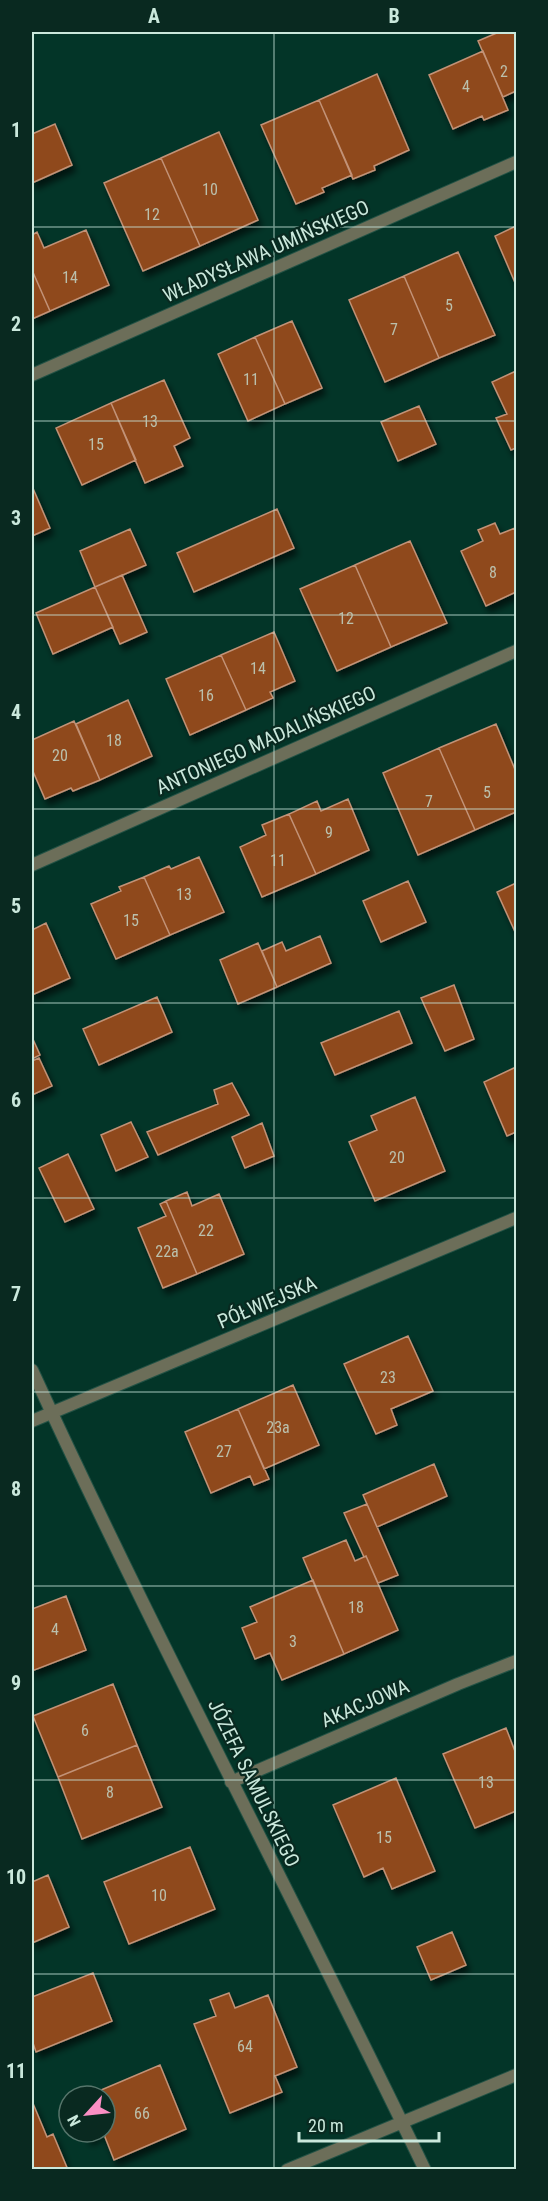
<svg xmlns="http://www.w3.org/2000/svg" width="548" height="2201" viewBox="0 0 548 2201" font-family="'Roboto Condensed',sans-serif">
<defs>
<filter id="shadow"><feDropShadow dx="3.5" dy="6" stdDeviation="3" flood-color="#0009"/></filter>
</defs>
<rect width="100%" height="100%" fill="#033528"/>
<path fill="#8f491b" stroke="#c29277" stroke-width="1.5" filter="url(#shadow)" d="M499,32h17v59l-13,6 -25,-56z
M483,51l25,59 -24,10 -2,-4 -29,13 -24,-54z
M377,74l32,76 -35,16 1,4 -22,9 -34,-79z
M319,100l33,75 -30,13 2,4 -28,12 -35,-79z
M55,124l17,41 -40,18v-49z
M219,132l39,88 -58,26 -39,-88z
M161,158l39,88 -57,25 -39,-88z
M516,226v59l-21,-49z
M86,230l23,55 -59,26 -18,-41v-35l5,-3 7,16z
M458,252l37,83 -56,23 -35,-82z
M32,270l18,41 -18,8z
M404,276l35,82 -54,24 -36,-82z
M292,321l30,67 -37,16 -30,-67z
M255,337l30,67 -37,17 -30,-67z
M516,371v77l-5,2 -15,-32 11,-4 -15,-32z
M164,380l26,58 -16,8 9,20 -38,17 -34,-80z
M111,403l25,57 -54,25 -26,-57z
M419,406l17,38 -38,17 -17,-39z
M32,486l18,42 -18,8z
M277,509l17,39 -100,44 -17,-39z
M495,523l5,11 15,-6 1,3v61l-30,14 -25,-55 22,-10 -5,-11z
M130,529l16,36 -51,22 -15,-36z
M410,541l37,82 -56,24 -36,-82z
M355,565l36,82 -54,24 -37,-82z
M122,575l25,57 -27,12 -25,-57z
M95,587l18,40 -60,27 -17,-41z
M274,632l21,49 -25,11 3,6 -27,12 -25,-55z
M221,655l25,55 -56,25 -24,-56z
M128,700l24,56 -52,24 -24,-56z
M74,721l26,59 -27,11 -2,-3 -26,11 -13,-30v-29z
M496,724l20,48v40l-41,18 -36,-82z
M439,748l36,82 -57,25 -35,-82z
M348,799l21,51 -53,24 -27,-60 28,-13 4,10z
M289,814l27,60 -54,23 -22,-50 26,-12 -4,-10z
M199,857l25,55 -54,23 -26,-58 25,-11 2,3z
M144,877l26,58 -54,24 -25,-55 30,-13 -2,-4z
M408,881l18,41 -45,20 -18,-41z
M516,883v51l-19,-42z
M46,923l24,55 -38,17v-65z
M320,936l11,27 -54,24 -15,-36 20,-9 4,9z
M258,943l19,44 -39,17 -18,-44z
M454,985l20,54 -29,12 -24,-53z
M157,997l15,35 -73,33 -16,-36z
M399,1011l13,32 -77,32 -14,-32z
M32,1037l8,18 -8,4z
M39,1058l13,28 -20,9v-34z
M516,1067v65l-9,4 -23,-54z
M232,1083l17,32 -91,40 -11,-23 71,-28 -4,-14z
M415,1097l30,74 -70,30 -26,-59 28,-12 -6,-14z
M131,1122l17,35 -32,14 -15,-36z
M262,1123l12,33 -29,12 -13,-31z
M68,1154l26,55 -29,13 -26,-54z
M187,1192l5,14 27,-12 25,60 -47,20 -31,-73z
M166,1201l31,73 -34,14 -25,-60 28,-12 -6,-12z
M408,1336l25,55 -42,18 6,16 -21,9 -32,-70z
M293,1385l26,60 -55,24 -26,-60z
M238,1409l31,70 -15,6 -4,-9 -39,17 -26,-61z
M434,1464l13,32 -70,31 -14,-32z
M367,1504l31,71 -20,8 -12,-27 -2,1 -20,-44z
M346,1540l9,21 11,-5 32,74 -54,24 -41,-96z
M313,1580l31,74 -62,26 -12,-27 -15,6 -13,-31 15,-6 -7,-15z
M66,1596l20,54 -54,21v-62z
M113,1684l24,61 -79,32 -25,-61z
M506,1728l10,26v57l-41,17 -32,-74z
M137,1745l25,62 -80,32 -24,-62z
M396,1778l39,93 -43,18 -9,-21 -19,9 -31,-72z
M190,1847l25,62 -86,35 -25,-62z
M48,1875l21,52 -37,16v-61z
M452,1932l14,33 -35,15 -14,-33z
M93,1973l19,48 -76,31 -4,-12v-43z
M229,1993l6,15 33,-13 29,72 -22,9 7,16 -52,21 -36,-89 22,-8 -6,-16z
M160,2065l26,64 -72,31 -11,-28h2v-36h-18z
M32,2101l15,36 6,-3 15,36h-36z
M85,2132h18l-15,7z"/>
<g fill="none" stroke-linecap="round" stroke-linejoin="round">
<g stroke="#235245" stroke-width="14">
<path id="minor" d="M32,375l484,-213
M32,865l484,-214
M32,1370c124,270 264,532 393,800
M32,1421l484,-203
M231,1782l227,-98 58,-23
M287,2170l229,-95"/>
</g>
<use href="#minor" stroke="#6c6e59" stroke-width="12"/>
</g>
<path fill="none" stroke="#cae8dc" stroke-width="1.5" stroke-opacity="0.55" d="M274,32v2138M32,227h484M32,421h484M32,615h484M32,809h484M32,1003h484M32,1198h484M32,1392h484M32,1586h484M32,1780h484M32,1974h484"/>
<g text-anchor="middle" stroke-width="4.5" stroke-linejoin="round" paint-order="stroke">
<g font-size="16" fill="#bbc0ac">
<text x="504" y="77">2</text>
<text x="466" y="92">4</text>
<text x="210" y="195">10</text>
<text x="152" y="220">12</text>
<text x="70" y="283">14</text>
<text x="449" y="311">5</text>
<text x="394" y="335">7</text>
<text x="251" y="385">11</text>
<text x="150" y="427">13</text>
<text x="96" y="450">15</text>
<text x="493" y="578">8</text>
<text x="346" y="624">12</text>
<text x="258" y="674">14</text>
<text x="206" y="701">16</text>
<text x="114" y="746">18</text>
<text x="60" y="761">20</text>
<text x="487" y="798">5</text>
<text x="429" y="807">7</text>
<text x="329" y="838">9</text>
<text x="278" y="866">11</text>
<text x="184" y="900">13</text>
<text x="131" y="926">15</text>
<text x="397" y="1163">20</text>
<text x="206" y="1236">22</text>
<text x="167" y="1257">22a</text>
<text x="388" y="1383">23</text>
<text x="278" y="1433">23a</text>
<text x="224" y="1457">27</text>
<text x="356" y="1613">18</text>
<text x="55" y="1635">4</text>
<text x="293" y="1647">3</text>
<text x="85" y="1736">6</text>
<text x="486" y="1788">13</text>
<text x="110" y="1798">8</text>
<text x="384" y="1843">15</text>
<text x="159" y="1901">10</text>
<text x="245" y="2052">64</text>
<text x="142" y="2119">66</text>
</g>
<g font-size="20" fill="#cae8dc" stroke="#092920">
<text transform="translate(266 251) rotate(-24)" y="7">WŁADYSŁAWA UMIŃSKIEGO</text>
<text transform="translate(266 740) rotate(-24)" y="7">ANTONIEGO MADALIŃSKIEGO</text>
<text transform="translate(267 1302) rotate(-23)" y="7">PÓŁWIEJSKA</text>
<text transform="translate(365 1703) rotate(-23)" y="7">AKACJOWA</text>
<text transform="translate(254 1783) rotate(64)" y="7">JÓZEFA SAMULSKIEGO</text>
</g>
</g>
<rect width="548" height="2201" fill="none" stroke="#092920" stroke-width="66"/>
<g transform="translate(87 2114) rotate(243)"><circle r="28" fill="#092920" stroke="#56756b" stroke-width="1.5"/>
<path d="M0-4.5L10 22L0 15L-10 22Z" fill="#fb8fc4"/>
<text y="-9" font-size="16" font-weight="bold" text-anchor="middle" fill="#cae8dc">N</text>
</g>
<path d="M299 2132v9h140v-9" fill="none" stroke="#cae8dc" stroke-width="3"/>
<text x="308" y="2132" font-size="18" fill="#cae8dc" stroke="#092920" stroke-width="4.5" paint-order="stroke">20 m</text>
<rect x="33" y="33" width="482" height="2135" fill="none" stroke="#cae8dc" stroke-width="2"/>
<g font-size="20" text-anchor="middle" font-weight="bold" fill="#cae8dc">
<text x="154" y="23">A</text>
<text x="394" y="23">B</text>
<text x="16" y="137">1</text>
<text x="16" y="331">2</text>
<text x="16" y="525">3</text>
<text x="16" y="719">4</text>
<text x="16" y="913">5</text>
<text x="16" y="1107">6</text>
<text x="16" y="1301">7</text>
<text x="16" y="1496">8</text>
<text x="16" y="1690">9</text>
<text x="16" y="1884">10</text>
<text x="16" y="2078">11</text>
</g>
</svg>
